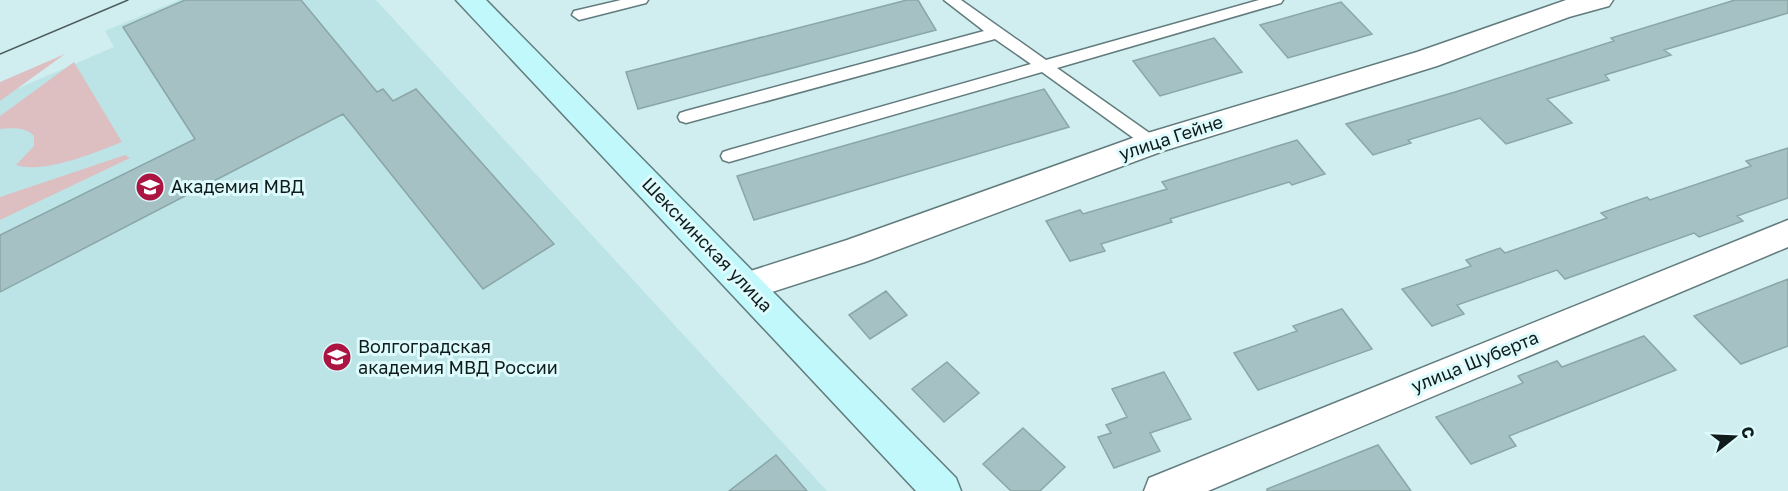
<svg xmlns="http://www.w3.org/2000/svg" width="1788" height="491" viewBox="0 0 1788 491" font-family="'Golos Text',sans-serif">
<rect width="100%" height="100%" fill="#d0edef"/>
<path fill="#bce4e6" d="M179,0h197l451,491h-827v-395l114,-49 -9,-16z"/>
<path fill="#ddbfc2" d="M65,54l-65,47v-19z
M74,62l48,80c-28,11 -77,32 -106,23l18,-19v-10c-9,-9 -21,-8 -34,-7v-13z
M125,155l5,3 -130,62v-23z"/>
<path fill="#a5c1c3" stroke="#8aa6a7" stroke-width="1.5" d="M185,0h116l76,92 6,-3 10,12 23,-12 138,155 -71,45 -140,-175 -343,178v-57l195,-96 -72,-112z
M907,0h11l18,30 -298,79 -12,-37z
M1735,0h53v13l-124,37 7,5 -66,20 4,5 -62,19 25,24 -66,21 -26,-26 -72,22 3,3 -38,12 -27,-31 109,-32 159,-51 -3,-3z
M1341,2l31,32 -84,24 -28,-33z
M1214,38l28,34 -82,24 -27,-35z
M1044,89l25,38 -315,93 -17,-44z
M1297,140l28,34 -33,11 -3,-3 -119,37 2,3 -71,22 4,7 -35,10 -24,-40 34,-11 3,4 84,-25 -5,-7z
M1788,148v50l-51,18 6,5 -44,16 -5,-4 -129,46 -8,-9 -100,35 7,9 -32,12 -30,-37 69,-23 -5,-6 34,-12 5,5 102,-35 -6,-5 46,-16 3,3 101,-34 -5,-5z
M1788,279v67l-47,18 -47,-48z
M886,291l21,24 -37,24 -21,-24z
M1342,309l30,40 -114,41 -24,-37 63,-22 -4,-5z
M1644,336l32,34 -167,66 7,10 -45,18 -35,-47 87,-34 -5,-7 39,-15 5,6z
M947,362l32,31 -35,29 -32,-33z
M1164,372l27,47 -41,14 10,18 -46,17 -16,-31 13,-4 -5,-8 21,-8 -15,-28z
M1023,428l42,39 -25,24h-29l-28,-27z
M1378,445l33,46h-144v-2z
M776,455l31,36h-78z"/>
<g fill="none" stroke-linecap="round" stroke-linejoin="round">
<g stroke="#627c7e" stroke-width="3">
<path id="lane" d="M621,0h27l-2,3 -67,17 -7,-5 2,-4z
M944,0h17l85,60 213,-60h24l-2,3 -224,65 101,71 2,4 -2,4 -6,2 -6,-2 -104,-75 -313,90 -6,-2 -2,-4 2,-4 6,-2 302,-86 -36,-25 -309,84 -6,-2 -2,-4 2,-4 6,-2 298,-80z"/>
</g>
<g stroke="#627c7e" stroke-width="3">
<path id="street" d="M1566,0h47l-4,6 -40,11 -132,49 -274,85 -298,111 -118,38 -12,-4 -5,-10 5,-10 112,-36 294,-105 276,-83z
M1788,220v27l-580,244h-64l5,-13z"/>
</g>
<g stroke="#627c7e" stroke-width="3">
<path id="secondary" d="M456,0h30l470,478 5,13h-45z"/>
</g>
<use href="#lane" fill="#fff" fill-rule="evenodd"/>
<use href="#street" fill="#fff" fill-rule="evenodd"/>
<use href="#secondary" fill="#c0f8fb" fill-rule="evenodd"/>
<path stroke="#4b5b5c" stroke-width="1.5" d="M0,54l128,-54"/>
</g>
<defs>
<g id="university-disc" transform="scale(1.5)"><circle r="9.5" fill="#aa1541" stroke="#ddfbfc"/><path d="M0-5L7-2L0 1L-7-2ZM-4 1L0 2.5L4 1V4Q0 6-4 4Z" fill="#fff"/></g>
</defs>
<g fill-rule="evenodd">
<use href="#university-disc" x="150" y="187"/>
<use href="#university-disc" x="337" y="357"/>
</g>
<g text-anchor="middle" stroke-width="6" stroke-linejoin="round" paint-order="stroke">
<g font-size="18" fill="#101b1b" stroke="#ddfbfc">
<text transform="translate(1171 138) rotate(-18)" y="6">улица Гейне</text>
<text transform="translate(707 245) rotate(46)" y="6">Шекснинская улица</text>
<text transform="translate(1475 362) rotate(-22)" y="6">улица Шуберта</text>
</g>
<g font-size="18" fill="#101b1b" stroke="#ddfbfc" text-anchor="start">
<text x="171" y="193">Академия МВД</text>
<text x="358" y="353">Волгоградская<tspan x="358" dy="21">академия МВД России</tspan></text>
</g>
</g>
<g transform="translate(1734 437) rotate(72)" stroke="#ddfbfc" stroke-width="4.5" paint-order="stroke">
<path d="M0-4.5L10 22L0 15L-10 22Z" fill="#101b1b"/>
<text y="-9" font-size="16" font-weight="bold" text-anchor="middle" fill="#101b1b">С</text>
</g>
</svg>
